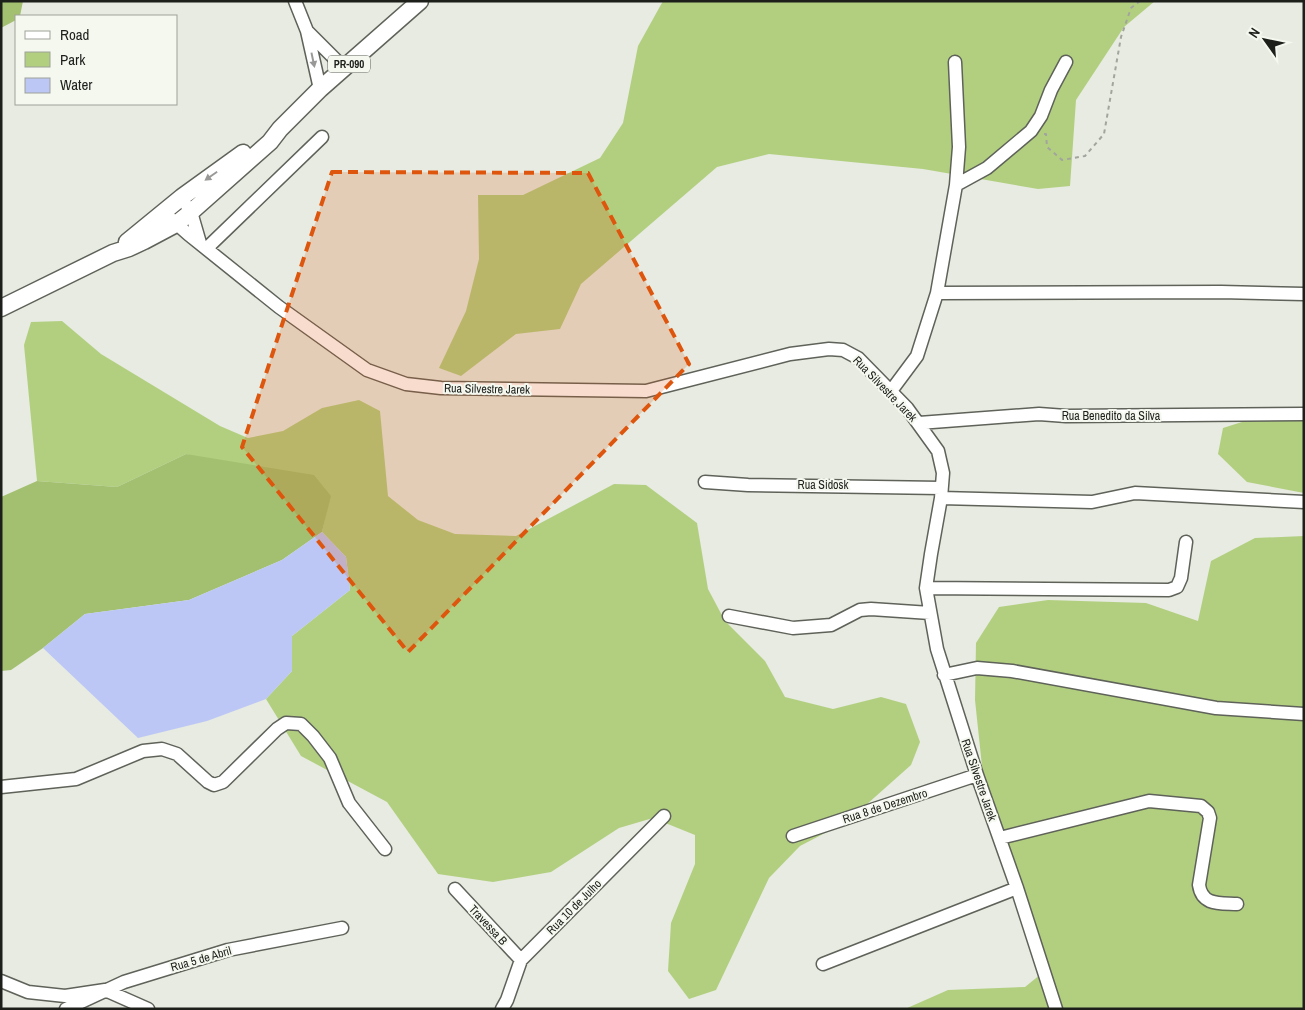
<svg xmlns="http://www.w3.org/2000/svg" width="1305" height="1010" viewBox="0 0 1305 1010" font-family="'Archivo Narrow',sans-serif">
<rect width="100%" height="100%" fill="#e7ebe1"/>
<path fill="#b2cf80" d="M663,1h492l-31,26 -48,73 -6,86 -32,3 -115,-20 -154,-15 -52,13 -136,117 -21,45 -44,5 -55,42 -22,-8 27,-57 13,-52 -1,-64h45l77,-37 23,-35 15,-77z
M62,321l39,33 119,72 28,12 35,-7 39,-23 37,-8 21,11 8,85 30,24 37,14 61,2 98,-52 32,1 51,38 11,66 17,32 40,40 20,36 48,12 48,-12 25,7 14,38 -9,23 -63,56 -48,25 -31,32 -53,112 -27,9 -21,-28 3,-48 24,-59v-29l-42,-17 -34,10 -68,44 -58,10 -55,-8 -51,-72 -86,-46 -35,-57 26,-28v-35l58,-46 -4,-33 -24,-25 8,-36 -144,-42 -69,33 -80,-6 -13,-136 7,-23z
M1304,420v73l-57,-11 -29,-28 5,-26 22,-7z
M1304,536v473h-399l43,-19 77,-3 16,-13 -57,-189 -9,-85 1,-57 23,-36 49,-7 98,3 52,18 13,-60 44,-23z"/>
<path fill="#a3c070" d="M1,1h22l-3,15h-4v4l-15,8z
M186,454l128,21 17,21 -9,36 -40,28 -93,40 -104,14 -42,34 -32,22 -10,1v-174l36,-16 80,6z"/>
<path fill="#bcc7f6" d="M322,532l24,25 4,33 -58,46v35l-26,28 -59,22 -69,17 -95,-90 42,-34 104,-14 93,-40z"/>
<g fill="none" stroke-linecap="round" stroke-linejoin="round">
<g stroke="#5e6259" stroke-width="15">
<path id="minor" d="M295,1l12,30 13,58
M307,31l37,37
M956,185l31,-17 44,-37 10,-15 10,-26 15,-28
M187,206l4,6 9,31
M170,218l18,16 91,73 88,63 39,14 35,4 205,3 144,-37 39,-5 14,1 15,8 49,50 31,43 5,22 -2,25 -10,56 -5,34 11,61 40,126 40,113 39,121
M207,248l115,-111
M937,293l284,-1 83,2
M891,391l26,-35 20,-63 19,-108 3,-38 -4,-85
M919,423l120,-9 27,2 238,-2
M705,482l43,3 193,3
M941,498l151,4 43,-9 169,9
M926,588l243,2 8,-3 4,-9 5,-36
M729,616l64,12 38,-3 29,-15 11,-1 59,4
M944,675l33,-7 35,3 204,37 88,6
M1,787l75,-8 67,-28 19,-2 15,5 31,28 6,3 9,-3 54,-53 9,-6 15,1 12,12 17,22 19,45 36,46
M793,836l184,-61
M1000,838l149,-37 52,5 7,6 2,6 -11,67c3,21 21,18 38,19
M455,889l66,71
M823,964l194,-76
M1,981l27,11 37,4 40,-6 43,19
M66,1009l58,-27 104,-32 114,-22
M502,1009l5,-9 14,-40 143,-144"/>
</g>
<g stroke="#5e6259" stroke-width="19">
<path id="major" d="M127,242l55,-45 61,-44
M1,308l112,-55 16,-5 15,-7 32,-17 15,-12 79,-70 10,-13 40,-40 100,-88"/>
</g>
<path stroke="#a2a59d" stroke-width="2" stroke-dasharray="4 4" stroke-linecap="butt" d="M1044,134h2l1,13 15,13 23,-4 19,-22 17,-97 10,-29 9,-7"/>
<use href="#minor" stroke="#fff" stroke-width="12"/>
<use href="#major" stroke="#fff" stroke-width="16"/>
</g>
<defs><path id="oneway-solid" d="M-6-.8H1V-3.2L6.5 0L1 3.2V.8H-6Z" transform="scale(1.25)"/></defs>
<g fill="#999a98">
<use href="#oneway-solid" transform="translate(313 60) rotate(78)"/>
<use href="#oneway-solid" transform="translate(211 176) rotate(145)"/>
</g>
<path fill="#de560d" fill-opacity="0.2" stroke="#de560d" stroke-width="4" stroke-dasharray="10 6" stroke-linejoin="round" d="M332,172l256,1 101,191 -281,288 -166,-205z"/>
<g text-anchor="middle" stroke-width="4" stroke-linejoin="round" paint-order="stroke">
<rect fill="#f4f8ef" stroke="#5e605b" stroke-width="1" x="328" y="55.5" width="42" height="17" rx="4"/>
<g font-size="11" font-weight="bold" fill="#1d1f1b">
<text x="349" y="68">PR-090</text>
</g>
<g font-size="12" fill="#1d1f1b" stroke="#f4f8ef">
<text transform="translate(487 389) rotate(1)" y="4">Rua Silvestre Jarek</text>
<text transform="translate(885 389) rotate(46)" y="4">Rua Silvestre Jarek</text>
<text x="1111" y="420">Rua Benedito da Silva</text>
<text x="823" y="489">Rua Sidosk</text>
<text transform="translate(979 780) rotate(71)" y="4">Rua Silvestre Jarek</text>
<text transform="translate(885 806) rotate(-18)" y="4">Rua 8 de Dezembro</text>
<text transform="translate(574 907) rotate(-45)" y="4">Rua 10 de Julho</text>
<text transform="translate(488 925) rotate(47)" y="4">Travessa B</text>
<text transform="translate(201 959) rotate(-16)" y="4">Rua 5 de Abril</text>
</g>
</g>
<rect width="1305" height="1010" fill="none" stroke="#1d1f1b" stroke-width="5"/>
<rect x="15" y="15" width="162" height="90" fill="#f4f8ef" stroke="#9ea19a"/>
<rect x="25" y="31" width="25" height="8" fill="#ffffff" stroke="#9ea19a"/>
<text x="60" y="40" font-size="15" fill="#1d1f1b">Road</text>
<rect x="25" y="52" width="25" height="15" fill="#b2cf80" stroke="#9ea19a"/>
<text x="60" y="65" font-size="15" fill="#1d1f1b">Park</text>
<rect x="25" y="78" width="25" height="15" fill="#bcc7f6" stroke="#9ea19a"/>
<text x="60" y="90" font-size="15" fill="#1d1f1b">Water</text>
<g transform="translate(1265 40) rotate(303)" stroke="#f4f8ef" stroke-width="4" paint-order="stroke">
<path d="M0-4L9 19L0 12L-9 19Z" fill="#1d1f1b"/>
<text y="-8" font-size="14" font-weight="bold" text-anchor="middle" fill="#1d1f1b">N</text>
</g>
</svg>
